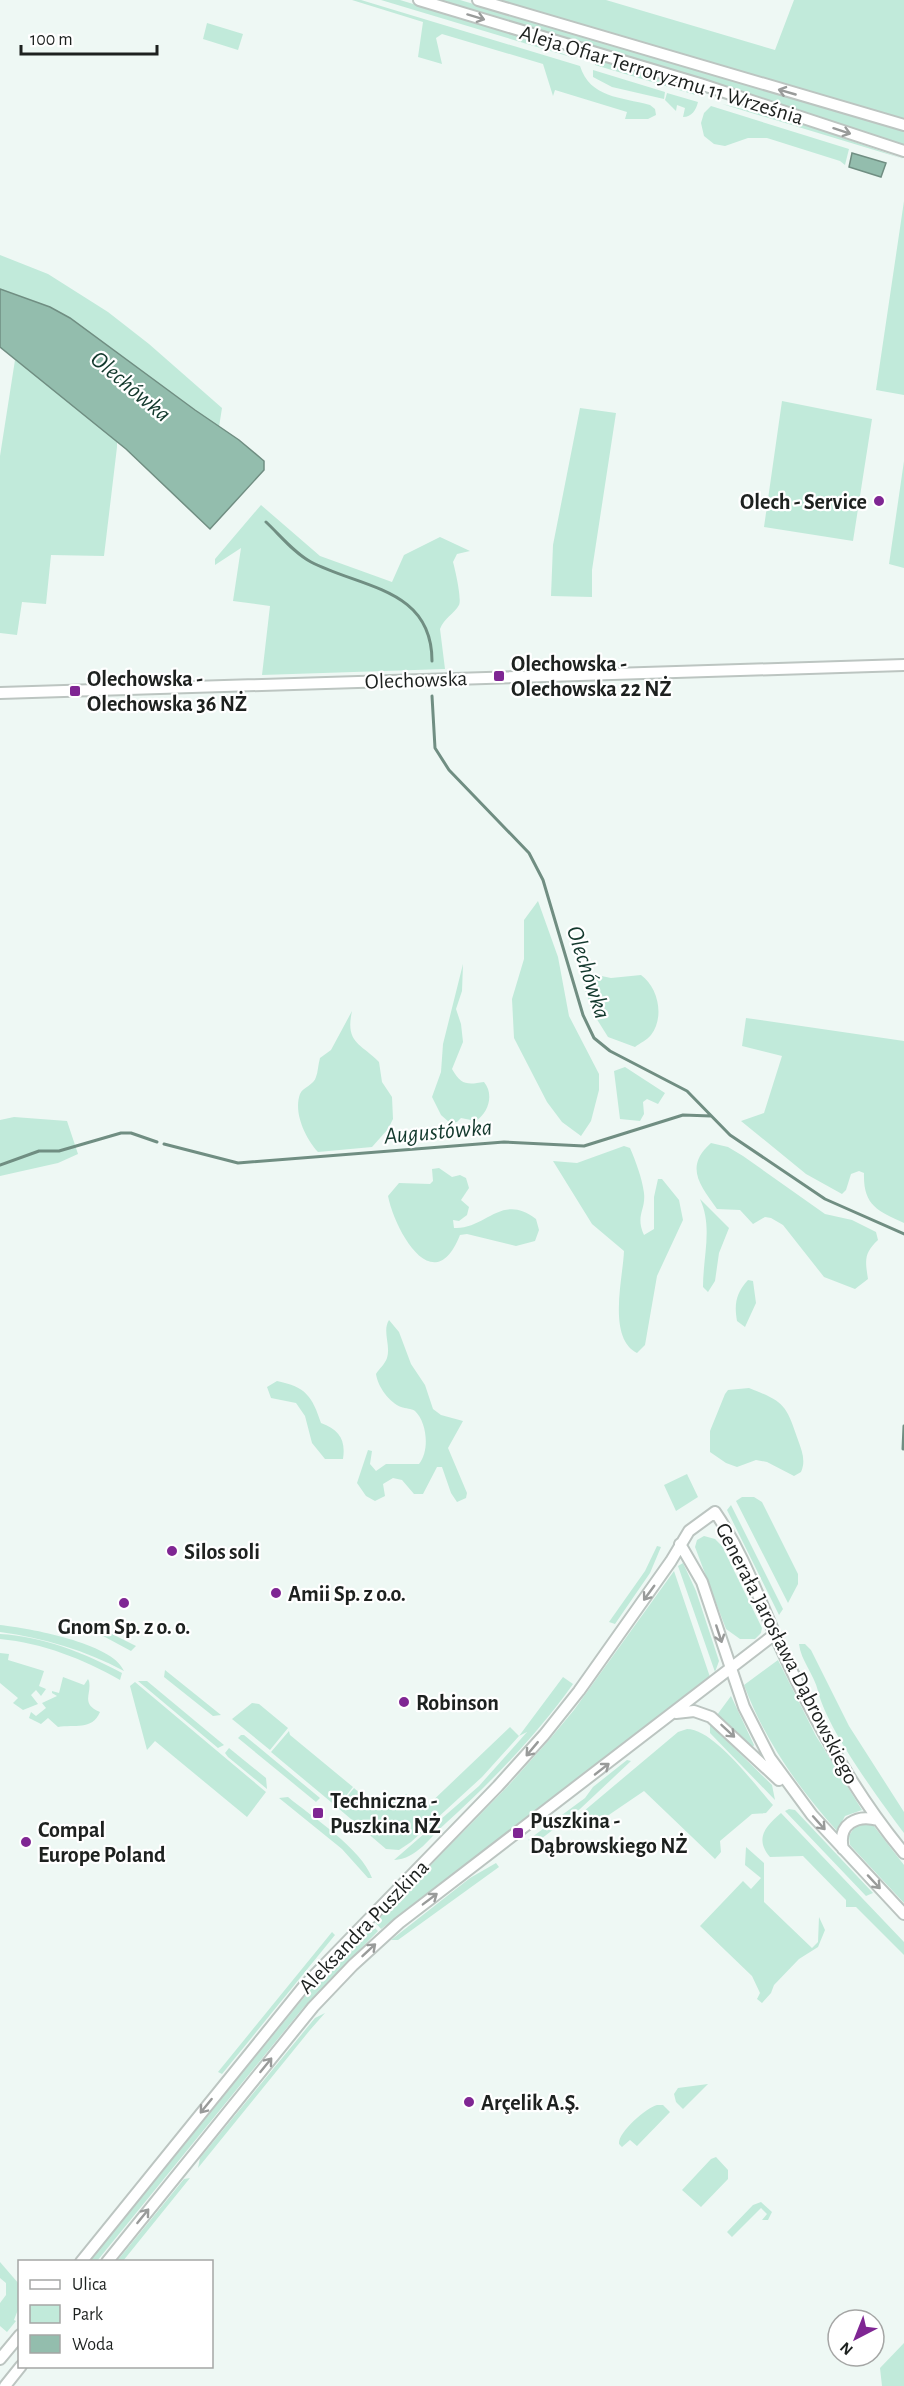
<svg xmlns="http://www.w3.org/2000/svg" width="904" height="2386" viewBox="0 0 904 2386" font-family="'Alegreya Sans',sans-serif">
<rect width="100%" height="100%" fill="#eef8f4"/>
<path fill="#c1eada" d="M352,0h9l219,66c10,32 41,31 70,39l5,4 1,6 -8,4h-23l2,-7 -72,-22 -2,6 -10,-32 -101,-30 -6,4 6,26 -24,-7 5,-35z
M381,0h19l106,32 68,26z
M437,0h23l444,130v16z
M499,0h107l169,50 19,-50h110v119z
M207,23l36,11 -5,16 -35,-11z
M595,59l107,33 -3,4 -104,-31z
M593,70l72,22 -1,7 -52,-12 -19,-10z
M667,93l31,9c-2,8 -6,15 -15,15l2,-9 -8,-3 -1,6 -11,-11z
M722,104l81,20 101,35z
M711,106l138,43 -4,16 -5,-4 -73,-23h-19l-23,8 -11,-2 -10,-8 -3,-13 3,-10z
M904,201v194l-28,-5z
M0,255l48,19 60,38 41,32 73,64 -3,19 -150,-109 -20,-11 -49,-18z
M15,360l43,31 59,51v5l-13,109 -53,-1 -5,49 -24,-2 -5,33 -17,-2v-177z
M782,401l90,18 -19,122 -89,-14z
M580,408l36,5 -24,157v27l-41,-1 2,-51z
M904,461v107l-15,-4z
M261,505l59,51 72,26 12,-27 36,-18 30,14 -13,3 -4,8c2,7 9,37 6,43 -5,9 -15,13 -19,24l5,40 -183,6 8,-69 -37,-5 8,-53 -26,17v-6z
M538,901l20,56 11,59 30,58v16l-8,31 -10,15 -19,-14 -15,-20 -33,-64 -2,-39 12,-40v-39z
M463,964l-1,27 -6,18 5,15 2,18 -11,27c9,16 15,16 32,13 10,12 5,30 -8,39l-15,-3 -4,4 -7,1 -9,-8 -9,-18 9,-25 2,-28z
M587,973l24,5 30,-3c17,12 24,42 10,60 -4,5 -11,8 -16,12l-27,-10 -15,-24 -9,-26z
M352,1011c-7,32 8,32 27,51l3,20 10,15 1,22 -5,10 -16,18 -54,5c-12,-13 -25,-39 -18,-58 3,-7 14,-9 16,-17 2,-5 2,-12 4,-19l11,-8z
M746,1018l158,23v182c-27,-12 -41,-18 -40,-50l-5,-2 -8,3 -5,16 -4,4 -36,-20 -65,-53 23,-8 18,-57 -40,-10z
M625,1067l40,26 -7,11 -11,-5 -4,3 1,12 -4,7 -20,-2 -6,-48z
M14,1117l53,4 11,33 -20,9 -58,13v-56z
M711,1143l17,4 15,9 82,58 27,6 24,12 2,8c-14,13 -13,20 -10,39l-13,10 -31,-12 -41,-52 -12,-7 -6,-1 -12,7 -13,-14 -23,-1c-17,-24 -33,-42 -6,-66z
M624,1146l6,2c6,14 12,30 14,45 2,17 -9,22 0,42l10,-6v-32l4,-18h4l17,21 4,20 -26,56 -12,69 -8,8c-30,-15 -14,-75 -13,-102l-32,-27 -39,-63 24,2z
M439,1168l13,9 8,-2 6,3 3,10 -8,12 8,7 -2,8 -8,6 -6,-1 1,8c32,2 47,-36 82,-9l3,11 -4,11 -19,5 -49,-12 -7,1c-26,66 -65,-4 -72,-39l11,-13 31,1 3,-3 -1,-12z
M700,1199l29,29 -10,25 -4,28 -7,11 -5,-5c0,-31 10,-60 -3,-88z
M748,1280l5,1 3,22 -11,24 -8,-6c-3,-17 -1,-28 11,-41z
M389,1320l10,12 12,32 14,21 8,24 8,6 22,6 -15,27 19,45 -1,5 -9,4 -6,-9 -9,-26h-5l-14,27h-9l-12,-14 -9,-2 -10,6 2,12 -10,5 -9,-5 -9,-13 11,-33 4,1 -2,13 6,7 10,-7h33c11,-13 8,-42 -4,-53 -4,-3 -9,-2 -14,-4 -12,-5 -23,-20 -25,-33 3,-5 9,-10 11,-16 4,-13 -5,-27 2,-38z
M277,1381c29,6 35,15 44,42 18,7 25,16 22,36h-18l-13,-16 -7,-27 -9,-13 -25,-5 -4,-11z
M749,1388c36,14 37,17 49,52 4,11 8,21 3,32l-7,4 -27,-14 -11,-2 -19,7 -11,-4 -16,-11v-21l15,-37 3,-4z
M687,1474l11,23 -22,14 -12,-26z
M742,1497h12l8,5 36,72v10l-10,19 -52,-102z
M731,1505l52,104 -4,6 -52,-105z
M704,1536l11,3 7,7 40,82 -1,5 -6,6h-15l-14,-10 -31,-82 2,-7z
M657,1546l4,1 -11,26 -35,51 -6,-2 36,-51z
M683,1563l13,28 23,70 -4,11 -37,-106z
M674,1571l36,106 -329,252 -6,-7 133,-136 41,-46 25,-30z
M78,1621l28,10 30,15 -5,5 -26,-14 -29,-9z
M0,1625c28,3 113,18 124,46 -39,-21 -80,-33 -124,-39z
M0,1634c42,2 85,19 122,39l-2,7c-37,-21 -77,-37 -120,-41z
M799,1644h6l6,6 38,76 55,86v21c-26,-35 -77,-104 -86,-142 -4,-17 -17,-30 -19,-47z
M0,1653l9,1 -1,6 36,11 -5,15 7,3 -5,7 -5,-6 -5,5 7,9 -15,6 -10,-7 5,-5 -18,-15z
M778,1660l38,76 46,74 -17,6 -8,15c-40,-45 -72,-90 -93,-146z
M165,1670l56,45 -8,1 -49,-39z
M63,1677l21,8 4,-6 1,2c3,13 -9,23 11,31 -8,19 -26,12 -42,15l-10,-9 -7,6 -12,-6 2,-6 5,4 10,-8 -4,-5 15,-7 -5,-3v-2l7,2z
M563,1677l10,7c-37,52 -80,96 -127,139 -16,14 -29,36 -52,37l85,-74 48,-54 -8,4 -37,41 -71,65 -12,8 -13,-1 -48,-41 16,-20 19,17 11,-13 13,11 9,-9 18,15 86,-82 9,9z
M138,1681h9l77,64 -6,3z
M135,1682l131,110 -19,25 -92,-76 -8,9 -17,-64z
M731,1696l23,49 -1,2 -36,-32z
M252,1703l7,1 29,24 -18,22 -38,-31z
M710,1724l62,61 3,15 -65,-67z
M687,1729c27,0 67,55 86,76l-7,8 -14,1 -32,27 1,11 -6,7 -71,-68 -47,32 -13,-12 94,-79z
M289,1731l1,4 63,52 -16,20 -66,-55z
M241,1735h3l76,63 -4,4 -78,-64z
M229,1748l37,30 1,11 -39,-32 -3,-4z
M627,1760l4,1 -51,48 -43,33 -9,-2 57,-42 8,-11z
M288,1797c24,20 73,51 84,81h-4l-26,-29 -63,-51z
M789,1809l6,1 78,83 -7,3 -81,-85z
M781,1813l123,129v13l-48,-48h-10v-7l-43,-44 -33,1c-16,-19 -4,-31 11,-44z
M868,1823l5,2 31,40v38l-54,-58 -1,-9 6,-10z
M746,1847l18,16v39l48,46 6,-6 1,-25 6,13 -7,17 -19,12 -25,26 -3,8 -9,10 -5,-4 3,-6 -8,-17 -52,-50 43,-45 8,8 10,-11 -16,-13z
M496,1863l3,4 -101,73h-7l79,-62z
M372,1925l6,6 -75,77 -206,253h-7l220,-271z
M332,1932l3,3 -113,139 -4,-2z
M325,2013l-15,17 -112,138 2,-10 115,-140z
M708,2084l-25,25 -7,-7 -2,-8 4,-6z
M657,2105h6l7,7 -33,34 -7,-6 -8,7 -3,-3c-1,-12 27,-36 38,-39z
M716,2157l12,13v9l-27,28 -19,-17 29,-31z
M190,2178l-67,83h-6l67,-82z
M761,2202l11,10 -4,8h-6l5,-6 -6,-6 -29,29 -5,-5 26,-27z
M0,2262l19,22v23l-5,13 2,1 -9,11 -7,-6v-23l6,-8v-12l-6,-5z
M904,2343v43h-22l-2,-18z"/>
<path fill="#93bdad" stroke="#708e82" stroke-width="1.5" d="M852,153l34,10 -5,14 -32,-10z
M0,289l50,18 20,11 125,92 44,30 25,21v9l-54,59 -84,-80 -126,-102z"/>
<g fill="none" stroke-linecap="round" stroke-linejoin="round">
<path stroke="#708e82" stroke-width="3" d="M266,522c14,13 28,31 45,40 50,26 121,26 121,99
M432,696l3,52 14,22 80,83 14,27 40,135 11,23 16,13 77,40 43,44 95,64 79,35
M164,1144l74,19 266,-21 80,4 99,-31 28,1
M0,1165l39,-14h20l62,-18h10l26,9
M903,1449l1,-23"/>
<g stroke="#bcc5c1" stroke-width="14">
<path id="tertiary" d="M419,0l281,84 204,67
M478,0l426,125
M0,693l904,-28"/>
</g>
<g stroke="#bcc5c1" stroke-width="14">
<path id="secondary" d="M680,1544l22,38 42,125 26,51 42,57 92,99
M676,1713l18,-2 17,6 68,63
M843,1849c-6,-25 14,-35 35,-29
M81,2262l224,-277 193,-199 46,-51 35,-44 92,-130 18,-30 26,-19c29,42 45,90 66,136 33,72 72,144 123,205
M107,2262l206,-255 40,-42 46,-42 376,-289
M0,2359l20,-24
M5,2386l16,-20"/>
</g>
<use href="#tertiary" stroke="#fff" stroke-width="10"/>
<use href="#secondary" stroke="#fff" stroke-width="10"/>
</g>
<defs><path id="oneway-shaft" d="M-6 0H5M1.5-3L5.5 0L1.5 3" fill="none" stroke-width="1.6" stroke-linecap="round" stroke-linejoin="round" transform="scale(1.5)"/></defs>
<g stroke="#999b9a">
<use href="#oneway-shaft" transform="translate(476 17) rotate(17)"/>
<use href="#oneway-shaft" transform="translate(787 92) rotate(-164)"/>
<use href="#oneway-shaft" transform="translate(842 131) rotate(18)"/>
<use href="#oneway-shaft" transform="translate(649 1593) rotate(126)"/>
<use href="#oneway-shaft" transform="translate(719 1634) rotate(72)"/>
<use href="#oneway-shaft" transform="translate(728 1731) rotate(43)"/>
<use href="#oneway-shaft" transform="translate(532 1749) rotate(130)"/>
<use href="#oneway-shaft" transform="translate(602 1769) rotate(-38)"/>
<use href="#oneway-shaft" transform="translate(819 1823) rotate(48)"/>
<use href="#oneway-shaft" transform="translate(874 1882) rotate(47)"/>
<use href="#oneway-shaft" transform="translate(430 1899) rotate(-37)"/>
<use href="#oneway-shaft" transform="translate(369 1950) rotate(-43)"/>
<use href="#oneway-shaft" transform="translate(266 2065) rotate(-51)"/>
<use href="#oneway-shaft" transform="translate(206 2106) rotate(129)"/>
<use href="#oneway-shaft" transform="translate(143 2216) rotate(-51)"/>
</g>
<g fill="#7f2693" stroke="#fff" stroke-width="2">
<circle cx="879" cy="501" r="6"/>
<rect x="493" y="670" width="12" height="12" rx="3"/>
<rect x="69" y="685" width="12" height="12" rx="3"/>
<circle cx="172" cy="1551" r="6"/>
<circle cx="276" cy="1593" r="6"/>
<circle cx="124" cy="1603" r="6"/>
<circle cx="404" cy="1702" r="6"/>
<rect x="312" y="1807" width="12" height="12" rx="3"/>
<rect x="512" y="1827" width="12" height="12" rx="3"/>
<circle cx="26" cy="1842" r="6"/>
<circle cx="469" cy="2102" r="6"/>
</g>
<g text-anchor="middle" stroke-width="4.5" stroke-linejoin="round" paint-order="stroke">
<g font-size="22" fill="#1d211f" stroke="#fff">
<text transform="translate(662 74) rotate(17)" y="8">Aleja Ofiar Terroryzmu 11 Września</text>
<text transform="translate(416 679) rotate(-2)" y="8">Olechowska</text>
<text transform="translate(788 1653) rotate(63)" y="8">Generała Jarosława Dąbrowskiego</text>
<text transform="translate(363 1926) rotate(-46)" y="8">Aleksandra Puszkina</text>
</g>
<g font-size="22" font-weight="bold" fill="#1d211f" stroke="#fff" text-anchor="start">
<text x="867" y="509" text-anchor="end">Olech - Service</text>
<text x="511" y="671">Olechowska -<tspan x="511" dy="25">Olechowska 22 NŻ</tspan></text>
<text x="87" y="686">Olechowska -<tspan x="87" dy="25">Olechowska 36 NŻ</tspan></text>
<text x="184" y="1559">Silos soli</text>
<text x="288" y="1601">Amii Sp. z o.o.</text>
<text x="124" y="1634" text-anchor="middle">Gnom Sp. z o. o.</text>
<text x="416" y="1710">Robinson</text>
<text x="330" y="1808">Techniczna -<tspan x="330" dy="25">Puszkina NŻ</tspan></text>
<text x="530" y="1828">Puszkina -<tspan x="530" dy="25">Dąbrowskiego NŻ</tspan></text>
<text x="38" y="1837">Compal<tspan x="38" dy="25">Europe Poland</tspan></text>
<text x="481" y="2110">Arçelik A.Ş.</text>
</g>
<g font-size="24" font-style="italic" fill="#13392d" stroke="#fff">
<text transform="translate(131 386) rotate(40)" y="8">Olechówka</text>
<text transform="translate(589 972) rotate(72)" y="8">Olechówka</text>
<text transform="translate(438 1131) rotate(-5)" y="8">Augustówka</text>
</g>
</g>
<rect x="18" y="2260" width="195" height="108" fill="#ffffff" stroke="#a5a6a5" stroke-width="1.5"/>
<rect x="30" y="2280" width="30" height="9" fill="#ffffff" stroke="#a5a6a5" stroke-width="1.5"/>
<text x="72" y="2290" font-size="18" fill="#1d211f">Ulica</text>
<rect x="30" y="2305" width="30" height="18" fill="#c1eada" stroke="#a5a6a5" stroke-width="1.5"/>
<text x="72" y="2320" font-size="18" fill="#1d211f">Park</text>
<rect x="30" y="2335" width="30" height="18" fill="#93bdad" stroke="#a5a6a5" stroke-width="1.5"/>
<text x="72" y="2350" font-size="18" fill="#1d211f">Woda</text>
<g transform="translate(856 2338) rotate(222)"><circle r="28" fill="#ffffff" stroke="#a5a6a5" stroke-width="1.5"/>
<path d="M0-4.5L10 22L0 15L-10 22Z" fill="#7f2693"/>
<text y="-9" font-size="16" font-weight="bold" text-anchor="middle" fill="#1d211f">N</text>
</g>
<path d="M21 45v9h136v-9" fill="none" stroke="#1d211f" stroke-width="3"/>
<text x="30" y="45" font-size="18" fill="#1d211f" stroke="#ffffff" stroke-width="4.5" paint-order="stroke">100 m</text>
</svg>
